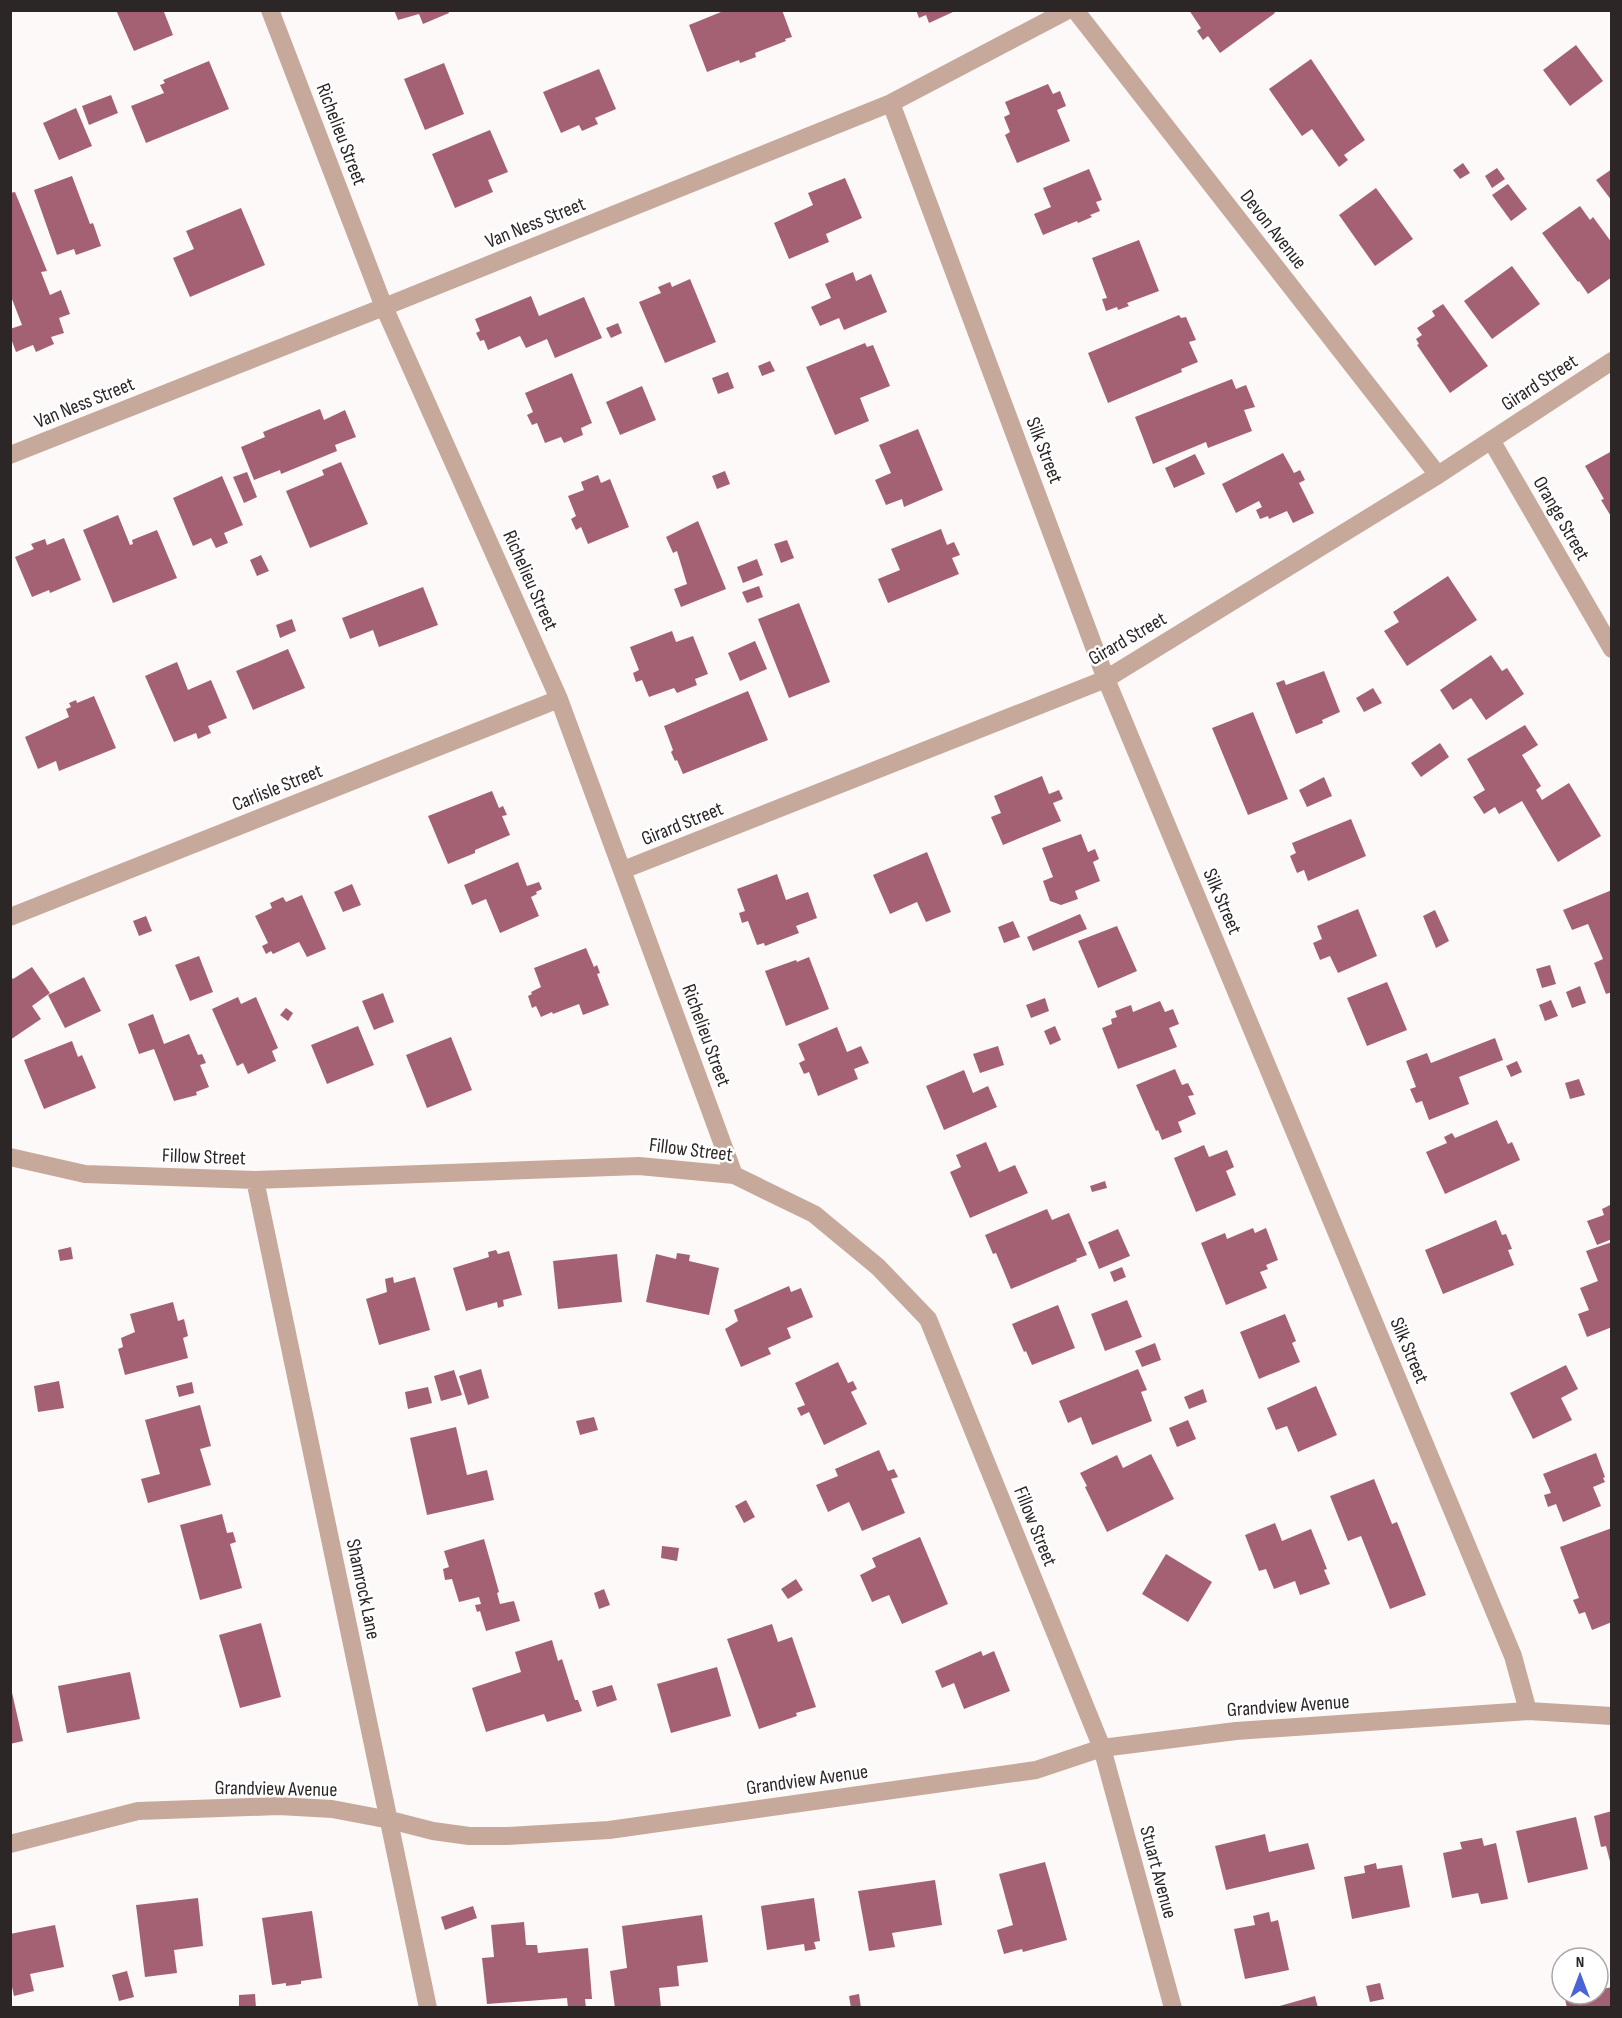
<svg xmlns="http://www.w3.org/2000/svg" width="1622" height="2018" viewBox="0 0 1622 2018" font-family="'Sofia Sans Condensed',sans-serif">
<rect width="100%" height="100%" fill="#fcf9f8"/>
<path fill="#a46174" d="M116,10h51l-3,2 9,23 -39,16z
M394,10h54l1,3 -26,11 -4,-10 -21,6z
M726,10h56l10,27 -7,2 1,2 -31,12 1,4 -16,6 -1,-3 -32,12 -18,-47z
M916,10h36l1,2 -24,11 -3,-8 -7,3z
M1189,10h84l2,3 -55,40 -12,-17 -5,4 -6,-9 4,-3z
M1576,45l27,36 -33,25 -27,-36z
M1311,59l54,81 -21,15 4,5 -9,7 -27,-38 -10,7 -33,-47z
M209,61l20,48 -83,34 -15,-37 33,-13 -4,-8 5,-2 -2,-3z
M444,63l20,51 -39,16 -21,-51z
M599,69l17,40 -21,9 3,6 -16,7 -3,-6 -18,8 -18,-41z
M1048,84l5,10 7,-3 6,15 -9,4 13,31 -53,22 -12,-28 5,-3 -6,-15 6,-3 -5,-12z
M111,95l7,18 -29,12 -7,-19z
M76,108l16,38 -33,14 -16,-37z
M490,130l18,42 -20,8 5,12 -38,16 -23,-54z
M1463,163l7,10 -10,6 -7,-9z
M1497,168l8,11 -13,9 -7,-12z
M1089,169l13,31 -6,2 4,9 -10,4 2,2 -14,6 -1,-2 -34,14 -9,-21 17,-7 -8,-19z
M1612,169v32l-16,-21z
M72,176l18,48 3,-1 8,23 -25,9 -2,-6 -17,6 -23,-65z
M845,178l17,40 -36,16 3,8 -40,17 -15,-36 39,-18 -5,-12z
M1508,184l19,25 -16,12 -19,-26z
M1376,188l37,51 -38,27 -36,-51z
M15,192l32,79 -6,1 9,23 11,-5 9,24 -11,4 5,15 -13,4 3,7 -18,8 -3,-7 -17,7 -6,-16v-7l12,-4 -12,-31v-101z
M1580,206l10,14 3,-3 19,26v34l-24,17 -9,-13 -1,1 -36,-49z
M241,208l24,57 -75,32 -17,-39 21,-9 -8,-18z
M1139,240l20,51 -32,12 2,3 -11,4 -1,-3 -11,4 -4,-12 5,-1 -15,-40z
M1512,266l28,38 -48,35 -28,-38z
M853,272l3,9 15,-7 16,38 -43,18 -5,-12 -19,8 -9,-19 20,-9 -6,-14z
M690,279l26,63 -51,21 -26,-61 22,-9 -3,-6 12,-5 2,5z
M531,296l8,20 45,-19 18,41 -47,20 -8,-19 -21,9 -6,-12 -32,14 -4,-10 -4,1 -4,-8 4,-2 -5,-12z
M1443,304l45,62 -38,27 -33,-48 2,-1 -3,-5 6,-4 -5,-7 18,-12 -3,-5z
M1179,315l2,3 5,-1 10,23 -7,2 9,20 -17,7 1,3 -74,31 -20,-50z
M618,323l4,10 -11,5 -5,-10z
M865,343l2,4 6,-2 17,41 -30,12 9,23 -34,14 -29,-68z
M770,361l5,10 -13,5 -4,-10z
M728,372l6,16 -16,6 -6,-16z
M572,373l20,50 -11,5 2,7 -19,8 -3,-6 -16,6 -8,-20 -5,2 -5,-10 6,-3 -8,-19z
M1232,379l4,10 10,-4 9,22 -11,3 8,21 -44,17 -2,-6 -53,22 -18,-47z
M642,386l14,34 -36,15 -14,-33z
M320,409l4,11 21,-10 11,27 -21,8 2,6 -56,23 -1,-4 -26,10 -13,-33 24,-10 -2,-5z
M918,429l25,61 -39,17 -2,-8 -16,6 -11,-25 16,-7 -12,-28z
M1612,451v67l-11,-18 3,-1 -19,-33z
M1283,453l11,20 6,-3 5,10 -6,3 15,30 -21,10 -6,-12 -18,8 -1,-3 -8,3 -4,-9 6,-3 -3,-6 -23,12 -14,-29z
M1195,454l10,20 -31,14 -9,-20z
M341,462l27,62 -58,24 -24,-57 38,-16 -2,-5z
M725,471l5,13 -13,5 -5,-13z
M247,472l10,25 -13,6 -11,-26z
M598,475l3,8 9,-4 19,48 -41,17 -7,-17 -5,3 -5,-11 5,-3 -8,-20 16,-6 -3,-8z
M222,476l21,49 -19,8 4,10 -12,5 -5,-10 -18,8 -20,-48z
M118,515l12,30 3,-1 -1,-4 25,-10 20,48 -64,25 -30,-73z
M698,521l28,68 -45,18 -7,-18 13,-5 -10,-33 -4,2 -7,-16z
M941,529l6,16 7,-3 6,13 -8,3 7,16 -71,29 -10,-24 22,-9 -9,-21z
M64,538l17,42 -31,13 -1,-3 -17,7 -17,-40 19,-8 -3,-5 14,-5 2,6z
M787,540l7,18 -13,5 -7,-19z
M261,555l8,16 -12,5 -7,-16z
M757,559l6,16 -20,8 -6,-16z
M1448,576l29,44 -70,46 -23,-35 15,-9 -6,-10z
M759,586l4,11 -16,6 -5,-11z
M423,587l15,38 -59,22 -6,-17 -23,9 -8,-21z
M799,603l31,79 -41,16 -31,-79z
M292,619l4,12 -16,7 -4,-13z
M672,631l4,11 17,-6 15,38 -13,5 2,6 -20,8 -3,-5 -25,9 -7,-17 -6,2 -3,-9 6,-3 -9,-23z
M755,641l12,28 -27,12 -12,-28z
M288,649l17,39 -52,22 -17,-39z
M1491,655l11,16 5,-3 17,26 -38,26 -15,-22 -18,12 -13,-20z
M177,662l11,28 23,-10 16,38 -19,8 3,7 -13,6 -2,-6 -22,9 -29,-66z
M1324,671l16,41 -18,8 1,3 -27,11 -20,-51 8,-3 2,5z
M1373,688l9,15 -18,9 -8,-14z
M748,691l20,49 -85,34 -6,-14 -2,1 -4,-9 2,-2 -9,-24z
M94,696l22,52 -57,23 -3,-10 -18,8 -13,-32 44,-20 -3,-8 5,-2 -2,-4 7,-3 1,3z
M1253,712l35,87 -40,16 -36,-87z
M1525,725l13,20 -16,10 19,31 -5,4 6,10 27,-17 32,53 -43,26 -36,-61 -23,13 -4,-7 -11,7 -11,-17 12,-7 -18,-31z
M1440,743l9,14 -28,20 -10,-14z
M1042,776l7,18 10,-4 4,9 -10,4 8,18 -58,24 -12,-28 10,-4 -7,-17z
M1324,777l8,19 -25,11 -8,-17z
M492,791l7,17 4,-2 4,9 -5,1 8,19 -35,15v3l-27,11 -20,-48z
M1351,819l15,37 -58,25 -4,-11 -7,3 -7,-17 6,-3 -4,-10z
M1081,834l7,18 7,-3 4,10 -6,3 7,19 -25,10 3,8 -17,6 -11,-4 -7,-20 10,-4 -11,-29z
M927,852l24,60 -25,10 -9,-20 -27,12 -17,-39z
M518,862l9,24 12,-4 3,7 -6,3 1,2 -6,3 8,19 -39,17 -14,-34 -14,6 -8,-20z
M777,874l9,26 22,-8 9,26 -21,8 3,7 -34,13 -1,-3 -7,2 -9,-24 -6,2 -3,-10 6,-2 -8,-22z
M352,884l9,21 -18,7 -9,-20z
M1612,890v102l-6,2 -12,-31 9,-4 -15,-35 -16,6 -9,-20z
M302,895l24,54 -19,8 -8,-15 -26,12 -2,-3 -5,3 -4,-8 6,-3 -13,-27 17,-8 -2,-5 13,-6 3,5z
M1358,909l19,47 -39,17 -8,-17 -10,4 -7,-17 9,-4 -5,-13z
M1435,910l14,31 -13,7 -13,-32z
M1080,914l7,15 -54,22 -6,-14z
M146,916l6,15 -13,5 -6,-15z
M1013,921l7,16 -16,6 -6,-16z
M1117,926l20,45 -39,17 -20,-47z
M586,948l8,19 3,-2 3,8 -3,1 12,31 -26,10 -4,-11 -26,10 -1,-2 -11,5 -5,-11 -4,2 -4,-12 4,-2 -1,-2 10,-5 -7,-19z
M199,956l14,36 -23,9 -15,-36z
M809,957l20,52 -43,17 -21,-55 31,-11 1,2z
M1550,965l6,19 -14,4 -6,-19z
M32,967l18,26 -18,13 9,13 -31,21v-61l2,-1 1,1z
M84,977l17,34 -36,17 -17,-33z
M1387,982l20,48 -40,16 -20,-48z
M1580,986l6,17 -14,5 -6,-16z
M383,993l11,29 -20,8 -12,-29z
M238,997l3,7 15,-7 22,51 -6,3 4,10 -28,13 -5,-11 -6,3 -25,-57z
M1045,998l4,13 -18,7 -5,-13z
M1551,1000l7,16 -13,5 -6,-16z
M1160,1001l5,11 8,-3 6,15 -10,4 8,19 -59,22 -16,-41 10,-4 -1,-5 6,-2 -2,-6 16,-6 2,7z
M286,1008l7,5 -5,8 -8,-6z
M153,1014l11,30 25,-10 9,21 4,-1 4,9 -6,2 9,22 -13,5 1,3 -23,6 -20,-52 -15,5 -11,-30z
M358,1026l16,39 -47,19 -16,-39z
M1055,1026l6,14 -11,5 -6,-14z
M837,1027l10,25 14,-6 8,17 -15,6 4,10 -40,17 -9,-24 -5,2 -5,-11 6,-3 -7,-16z
M451,1037l21,53 -45,18 -21,-53z
M1495,1038l8,22 -44,17 10,27 -40,16 -7,-19 -6,2 -6,-14 6,-2 -10,-26 21,-8 4,10z
M72,1041l6,16 4,-2 14,33 -52,21 -20,-49z
M998,1046l6,19 -24,8 -7,-19z
M1517,1061l5,11 -11,5 -5,-11z
M1175,1069l7,16 6,-2 6,12 -6,1 8,18 -18,8 4,10 -20,8 -4,-10 -2,1 -20,-46z
M964,1070l9,23 15,-7 9,21 -53,23 -18,-44z
M1579,1079l6,16 -15,4 -5,-16z
M1497,1120l11,24 4,-2 8,18 -75,34 -19,-42 21,-9 -3,-6 8,-4 3,5z
M986,1142l13,30 16,-7 13,28 -58,25 -20,-46 11,-5 -5,-12z
M1204,1145l5,12 18,-7 7,17 -8,4 10,24 -40,17 -22,-54z
M1105,1181l2,7 -15,4 -2,-6z
M1612,1204v35l-15,6 -10,-24 17,-6 -2,-6z
M1047,1209l5,11 17,-7 18,42 -11,4 1,2 -66,28 -15,-36 -3,1 -8,-19z
M1496,1220l6,15 4,-1 6,15 -4,1 6,15 -71,29 -18,-44z
M1253,1228l2,5 11,-5 12,32 -12,5 2,4 -8,3 7,16 -41,17 -25,-62 24,-10 2,6z
M1118,1229l12,27 -31,13 -11,-27z
M1612,1242v85l-25,10 -9,-23 11,-4 -9,-22 18,-7 -12,-30z
M71,1247l2,12 -13,2 -2,-11z
M496,1250l2,4 11,-3 13,44 -19,5 1,6 -6,2 -1,-6 -31,9 -13,-43 36,-11 -1,-5z
M677,1253l13,2 -1,6 30,7 -10,47 -63,-13 10,-48 20,5z
M617,1254l5,48 -64,7 -5,-48z
M1122,1267l4,10 -12,5 -4,-10z
M393,1277l1,6 21,-6 15,53 -51,15 -13,-46 21,-7 -2,-13z
M789,1286l2,6 10,-4 12,29 -26,11 4,10 -23,10 3,6 -30,13 -16,-38 13,-8 -4,-11z
M1127,1300l15,37 -37,14 -14,-37z
M173,1302l5,19 6,-2 4,17 -5,2 5,20 -63,17 -7,-26 5,-2 -2,-9 14,-6 -5,-18z
M1058,1305l17,43 -43,17 -6,-14 -2,1 -12,-28z
M1285,1314l11,27 -4,2 8,19 -41,17 -19,-47z
M1155,1343l6,17 -19,7 -7,-16z
M838,1362l10,21 5,-2 4,8 -6,3 16,32 -43,21 -15,-33 -8,4 -4,-8 8,-3 -10,-22z
M1566,1365l12,24 -17,9 11,22 -39,19 -23,-46z
M481,1369l8,29 -21,7 -9,-29z
M1138,1369l9,21 -6,2 11,29 -60,24 -11,-28 -13,6 -9,-22z
M454,1370l8,25 -21,6 -7,-25z
M59,1381l5,27 -26,4 -4,-26z
M192,1382l2,11 -15,4 -3,-11z
M1316,1386l21,49 -39,17 -11,-26 -11,4 -9,-22z
M428,1387l4,16 -24,6 -3,-17z
M1203,1389l4,13 -18,7 -5,-12z
M200,1405l11,41 -11,3 11,36 -63,18 -7,-24 19,-5 -15,-54z
M594,1417l4,13 -18,5 -4,-14z
M1188,1420l8,19 -19,8 -8,-19z
M456,1427l11,48 20,-5 7,30 -67,15 -17,-77z
M879,1450l9,21 6,-2 4,8 -7,2 14,34 -43,18 -13,-29 -21,10 -12,-27 22,-9 -3,-7z
M1596,1453l9,24 -2,1 2,4 -12,5 8,19 -38,16 -7,-18 -8,3 -4,-12 7,-2 -8,-19z
M1151,1454l23,45 -67,33 -22,-45 2,-1 -7,-13 37,-18 6,13z
M1374,1479l18,45 5,-2 29,73 -36,14 -29,-73 -13,5 -18,-45z
M746,1500l9,17 -11,6 -9,-17z
M222,1514l5,19 6,-1 3,10 -6,2 12,44 -42,12 -20,-75z
M1275,1523l7,18 29,-12 16,40 -3,1 6,14 -30,11 -5,-14 -21,8 -8,-20 -7,2 -14,-36z
M1612,1528v94l-20,8 -7,-18 -6,2 -6,-14 6,-2 -19,-51z
M920,1537l28,67 -46,20 -13,-29 -17,7 -12,-27 16,-8 -4,-9z
M484,1539l15,53 -2,1 3,11 14,-3 6,20 -34,10 -6,-20 -3,1 -2,-7 6,-1 -2,-7 -20,5 -7,-23 -7,1 -2,-11 6,-2 -5,-16z
M662,1546l17,2 -2,13 -16,-3z
M1166,1554l46,28 -24,40 -46,-28z
M796,1579l7,11 -15,9 -7,-10z
M604,1589l6,16 -11,4 -5,-16z
M261,1623l20,74 -41,11 -21,-73z
M772,1624l6,18 14,-5 24,70 -20,6 1,3 -38,13 -32,-90z
M552,1640l6,21 4,-2 13,41h3l4,11 -35,11 -3,-8 -58,18 -14,-44 49,-16 -6,-20z
M981,1651l2,5 11,-5 16,40 -46,18 -10,-26 -12,5 -7,-17z
M717,1667l14,49 -60,17 -14,-49z
M130,1672l10,47 -73,14 -9,-47z
M10,1684l13,57 -13,3z
M612,1685l5,15 -20,7 -5,-16z
M1612,1811v54h-1l-5,-19 -5,1 -7,-31z
M1576,1817l12,52 -60,14 -12,-52z
M1265,1834l4,18 39,-9 7,26 -89,21 -11,-44z
M1482,1838l2,8 12,-3 12,56 -27,5 -3,-11 -26,5 -9,-45 19,-4 -2,-7z
M1045,1862l22,78 -44,12 -1,-3 -18,5 -7,-24 16,-5 -14,-51z
M1376,1863l1,6 25,-4 8,42 -58,12 -8,-42 21,-4 -1,-7z
M935,1880l7,45 -50,8 3,14 -26,4 -11,-60z
M198,1898l5,48 -29,4 3,23 -32,4 -9,-72z
M814,1898l6,43 -6,1 2,7 -11,2 -1,-7 -37,6 -6,-44z
M473,1906l4,12 -32,12 -4,-13z
M312,1911l10,67 -21,3v3l-15,2v-3l-14,2 -10,-67z
M1269,1912l2,10 7,-2 11,50 -44,9 -11,-50 21,-4 -2,-9z
M702,1915l6,47 -31,4 2,20 -20,2 2,20h-46l-5,-37 17,-3 -5,-42z
M524,1922l2,23h11l1,8 50,-5 4,51h-7l1,9h-18l-1,-10 -80,6 -5,-46 12,-1 -3,-32z
M55,1925l9,42 -34,7 4,17 -20,5 -4,-18v-44z
M127,1971l7,26 -15,4 -7,-26z
M1380,1983l4,16 -14,3 -4,-16z
M1612,1987v21h-45l-2,-9 18,-5h15v-4z
M255,1994l1,14h-17v-13z
M859,1994l2,14h-10l-2,-12z
M1315,1996l3,12h-42v-1z"/>
<g fill="none" stroke-linecap="round" stroke-linejoin="round">
<path stroke="#c7a99b" stroke-width="18" d="M270,10l114,297 175,392 175,476
M1075,10l363,465
M891,103l215,576 407,977 15,55
M1491,440l121,209
M10,455l374,-148 507,-204 177,-93
M623,870l483,-191 332,-204 174,-114
M10,917l549,-218
M10,1157l75,17 170,6 384,-14 95,9 80,39 64,53 50,52 174,429 71,260
M255,1180l173,828
M10,1844l128,-33 141,-5 53,3 58,11 43,11 36,5h38l102,-6 427,-60 66,-22 134,-17 292,-20 84,5"/>
</g>
<g text-anchor="middle" stroke-width="5" stroke-linejoin="round" paint-order="stroke">
<g font-size="20" fill="#2d2626" stroke="#fff">
<text transform="translate(342 134) rotate(69)" y="7">Richelieu Street</text>
<text transform="translate(535 222) rotate(-22)" y="7">Van Ness Street</text>
<text transform="translate(1274 229) rotate(52)" y="7">Devon Avenue</text>
<text transform="translate(1539 382) rotate(-33)" y="7">Girard Street</text>
<text transform="translate(84 402) rotate(-22)" y="7">Van Ness Street</text>
<text transform="translate(1045 450) rotate(69)" y="7">Silk Street</text>
<text transform="translate(1562 518) rotate(60)" y="7">Orange Street</text>
<text transform="translate(531 580) rotate(66)" y="7">Richelieu Street</text>
<text transform="translate(1127 638) rotate(-30)" y="7">Girard Street</text>
<text transform="translate(277 787) rotate(-22)" y="7">Carlisle Street</text>
<text transform="translate(682 823) rotate(-22)" y="7">Girard Street</text>
<text transform="translate(1223 901) rotate(67)" y="7">Silk Street</text>
<text transform="translate(707 1035) rotate(70)" y="7">Richelieu Street</text>
<text transform="translate(691 1149) rotate(7)" y="7">Fillow Street</text>
<text transform="translate(204 1156) rotate(2)" y="7">Fillow Street</text>
<text transform="translate(1410 1350) rotate(67)" y="7">Silk Street</text>
<text transform="translate(1036 1526) rotate(68)" y="7">Fillow Street</text>
<text transform="translate(364 1589) rotate(78)" y="7">Shamrock Lane</text>
<text transform="translate(1288 1705) rotate(-4)" y="7">Grandview Avenue</text>
<text transform="translate(807 1779) rotate(-8)" y="7">Grandview Avenue</text>
<text transform="translate(276 1788) rotate(1)" y="7">Grandview Avenue</text>
<text transform="translate(1159 1872) rotate(75)" y="7">Stuart Avenue</text>
</g>
</g>
<rect width="1622" height="2018" fill="none" stroke="#2d2626" stroke-width="24"/>
<g transform="translate(1580 1976)"><circle r="28" fill="#ffffff" stroke="#aba8a8" stroke-width="1.5"/>
<path d="M0-4.5L10 22L0 15L-10 22Z" fill="#4a64d8"/>
<text y="-9" font-size="16" font-weight="bold" text-anchor="middle" fill="#2d2626">N</text>
</g>
</svg>
